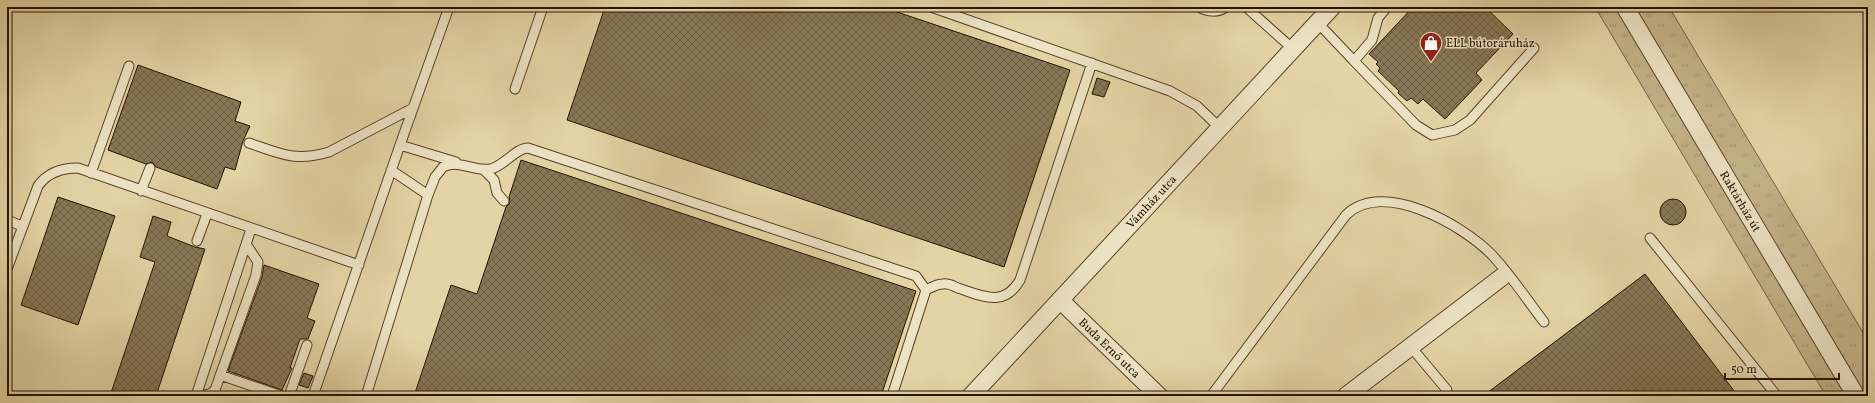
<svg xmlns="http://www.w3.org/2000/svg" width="1875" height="403" viewBox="0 0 1875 403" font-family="Vollkorn,serif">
<defs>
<pattern id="grass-tufts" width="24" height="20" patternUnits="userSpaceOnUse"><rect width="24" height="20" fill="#c4b389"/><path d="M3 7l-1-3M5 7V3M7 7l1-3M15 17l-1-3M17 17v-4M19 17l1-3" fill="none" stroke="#a89974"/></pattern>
<pattern id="building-cross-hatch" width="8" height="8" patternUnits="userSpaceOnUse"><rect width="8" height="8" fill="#887756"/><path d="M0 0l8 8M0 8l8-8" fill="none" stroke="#6f6045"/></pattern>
</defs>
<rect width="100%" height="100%" fill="#e4d4a5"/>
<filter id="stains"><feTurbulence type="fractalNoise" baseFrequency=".005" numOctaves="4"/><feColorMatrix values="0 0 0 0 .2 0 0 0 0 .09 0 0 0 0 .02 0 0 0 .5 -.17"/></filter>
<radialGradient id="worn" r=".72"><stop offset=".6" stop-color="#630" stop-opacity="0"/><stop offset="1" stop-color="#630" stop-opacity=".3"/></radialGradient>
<path fill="url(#grass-tufts)" stroke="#746244" d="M1595,7h74l199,334v55h-42z"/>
<path fill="url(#building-cross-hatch)" stroke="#251200" d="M605,7h277l188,63 -66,197 -437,-147z
M1413,7h72l28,27 -37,39 6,7 -37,39 -22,-20 -5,5 -7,-6 -4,3 -9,-8 1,-2 -21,-20 2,-3 -4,-4 2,-2 -9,-8z
M138,65l103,37 -6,19 15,5 -7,15 -8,29 -10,-3 -8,22 -61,-22 -4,-5 -6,2 -38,-14z
M1097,78l13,4 -6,15 -12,-3z
M521,160l395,131 -35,105h-467l37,-111 26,9 29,-87 4,-4 -1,-6z
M58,197l57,19 -37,109 -57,-20z
M1660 212a13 13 0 1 1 26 0a13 13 0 1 1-26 0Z
M153,216l18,6 -4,14 28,11 10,2 -49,147h-46l45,-134 -15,-5z
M264,265l55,19 -12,34 8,3 -7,18h-8l-10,29h2l-10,22 -54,-19 34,-94z
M1645,274l93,122h-255z
M304,373l9,3 -5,12 -9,-3z"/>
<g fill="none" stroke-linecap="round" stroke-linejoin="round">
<g stroke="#554229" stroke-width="11">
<path id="lane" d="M931,7l239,84 27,15 22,21
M1199,7c8,5 19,6 27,0
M1246,7l47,42
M1387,7l-9,11 -6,22 -18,21 62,64 16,10 23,-5 15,-10 64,-72
M1318,23l36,38
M515,89l28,-82
M249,143c32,11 46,19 80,9l84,-44
M400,145l56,17
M483,169l11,11 3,13 7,8
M91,173l38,-107
M141,191l9,-23
M428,195l7,-18 8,-10c17,-8 31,5 48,2 14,-4 25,-21 37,-21l388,128 10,14c6,-3 11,-6 17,-6 5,-1 10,2 15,4 24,8 46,20 62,-8l72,-217
M7,220l15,6
M1650,238l127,158
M197,241l10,-27
M7,269l31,-83c9,-13 24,-18 40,-18l281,97
M1411,347l36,43
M220,375l62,21
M163,396h1
M196,396l55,-167
M200,396l10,-2 5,-4 41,-115 2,-13 -12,-18
M289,396l18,-51
M313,396l87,-251 49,-138
M366,396l62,-201 -37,-25
M892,396l34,-106
M1211,396l135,-181c37,-36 117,10 146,40 19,20 35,45 52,67"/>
</g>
<g stroke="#554229" stroke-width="19">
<g id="street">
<path id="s1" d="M1625,7l231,389"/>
<path id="s2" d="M1060,300l99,96"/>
<path id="s3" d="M971,396l361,-389"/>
<path d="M1346,396l156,-119"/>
</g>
</g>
<use href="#lane" stroke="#ede3c4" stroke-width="9"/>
<use href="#street" stroke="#ede3c4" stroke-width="17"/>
</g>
<defs>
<g id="shop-pin" transform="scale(1.15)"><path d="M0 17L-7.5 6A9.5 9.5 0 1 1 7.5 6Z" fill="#8f2418" stroke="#ede3c4"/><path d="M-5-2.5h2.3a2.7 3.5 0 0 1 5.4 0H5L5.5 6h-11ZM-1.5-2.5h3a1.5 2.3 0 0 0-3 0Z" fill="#fff"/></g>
</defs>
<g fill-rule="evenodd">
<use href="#shop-pin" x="1431" y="43"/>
</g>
<g text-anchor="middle" stroke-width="3" stroke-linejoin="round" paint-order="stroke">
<g font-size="12" fill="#251200" stroke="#ede3c4" text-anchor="start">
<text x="1446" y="47">ELL bútoráruház</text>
</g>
<g font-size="12" fill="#251200" stroke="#ede3c4">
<text dy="4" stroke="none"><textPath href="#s3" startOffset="265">Vámház utca</textPath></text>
<text dy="4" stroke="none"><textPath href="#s1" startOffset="226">Raktárház út</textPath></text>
<text dy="4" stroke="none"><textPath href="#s2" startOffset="69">Buda Ernő utca</textPath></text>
</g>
</g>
<rect width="1875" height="403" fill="none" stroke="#e4d4a5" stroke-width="24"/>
<rect x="8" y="8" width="1859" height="387" fill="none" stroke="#251200" stroke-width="2"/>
<rect x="12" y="12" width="1851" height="379" fill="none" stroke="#251200"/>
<path d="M1725 373v6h114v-6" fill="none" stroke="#251200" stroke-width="2"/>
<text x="1731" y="373" font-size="12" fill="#251200" stroke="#ede3c4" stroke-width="3" paint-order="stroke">50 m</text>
<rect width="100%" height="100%" filter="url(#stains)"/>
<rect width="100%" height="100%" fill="url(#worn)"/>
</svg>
